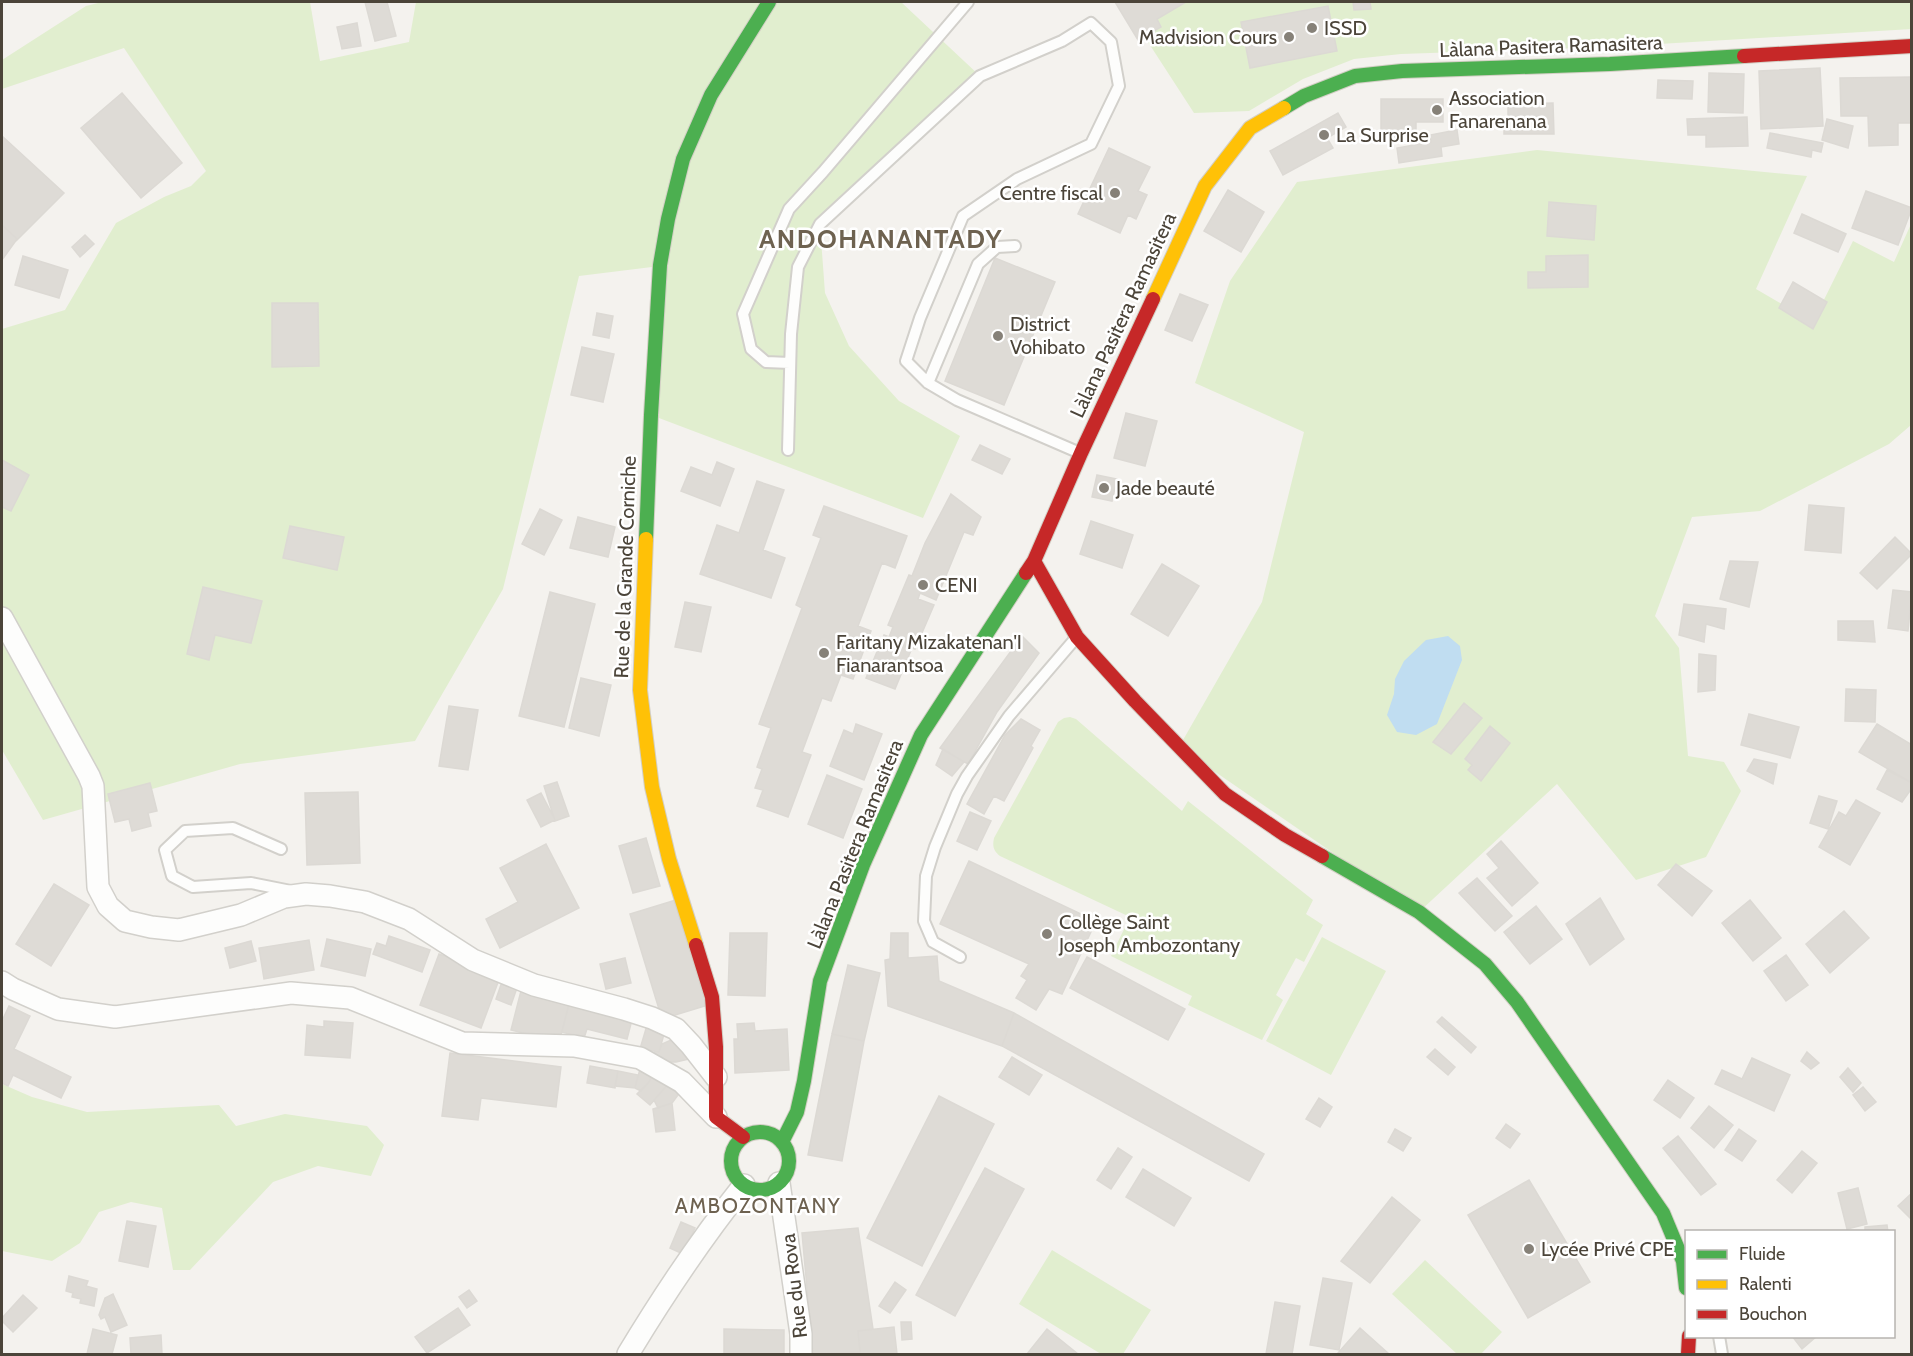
<svg xmlns="http://www.w3.org/2000/svg" width="1913" height="1356" viewBox="0 0 1913 1356" font-family="Cabin,sans-serif">
<rect width="100%" height="100%" fill="#f4f2ee"/>
<path fill="#e1eecf" d="M102,2h208l10,59 89,-19 7,-40h485l79,74 -160,149 5,68 24,53 50,55 61,35 -37,82 -272,-103 9,-149 -81,10 -76,313 -88,152 -175,23 -197,56 -41,-70v-421l63,-19 51,-87 48,-26 27,-11 15,-15 -82,-123 -122,41v-29l84,-54z
M1122,2h789l1,27 -303,18 -208,7 -47,5 -51,20 -54,32 -55,2z
M1537,150l270,26 -51,113 57,33 40,-81 41,21 17,-38v201l-22,19 -129,67 -68,6 -37,99 24,32 9,108 36,6 17,29 -35,66 -70,23 -79,-96 -138,128 -240,-165 83,-145 42,-170 -109,-49 35,-102 67,-99z
M1070,717l6,2 106,92 6,-10 125,99 -7,14 17,11 -19,37 -8,-4 -20,37 7,5 -21,40 -74,-35 4,-9 -81,-40 19,-39 -130,-61c-6,-5 -8,-9 -6,-18l64,-116 6,-4z
M1322,937l64,34 -55,104 -65,-34z
M2,1084l30,13 55,15 132,-7 17,21 49,-12 82,12 17,19 -13,31 -53,-10 -45,16 -83,88h-17l-11,-62 -31,-6 -32,10 -19,31 -28,18 -50,-10z
M1052,1250l99,60 -28,44h-22l-82,-50z
M1425,1260l77,72 -21,22h-24l-65,-60z"/>
<path fill="#c0ddf1" d="M1448,636l12,10 2,14 -25,64 -21,11 -19,-3 -10,-17 7,-21 1,-15 9,-18 22,-21z"/>
<path fill="#dedbd6" stroke="#dcd9d4" stroke-width="1.5" d="M365,2h22l9,34 -21,5z
M1115,2h71l-29,17 4,8 -23,13z
M1353,2h17l1,7 -17,1z
M1328,6l9,45 -87,17 -9,-46z
M357,23l4,23 -19,3 -5,-22z
M1820,68l3,58 -62,3 -2,-58z
M1709,73l35,1 -1,39 -35,-1z
M1912,77v46h-14v22l-29,1 -1,-30h-27l-1,-38z
M1658,80l35,1 -1,18 -35,-1z
M122,93l60,70 -41,35 -60,-70z
M1381,99h62v23h-27v15h-35z
M1553,103l1,31h-50v-12h4v-18z
M1338,113l8,14 -19,11 6,10 -50,27 -13,-24z
M1747,117l1,29 -42,1v-12h-18l-1,-16z
M1827,119l26,7 -5,22 -26,-8z
M1457,130l2,14 -18,3 1,9 -43,7 -2,-15 34,-6 -1,-7z
M1770,133l53,10 -2,9 -9,-2 -1,7 -44,-9z
M2,136l62,57 -48,48 1,-2 -15,-14z
M1109,148l41,19 -12,24 9,4 -11,24 -8,-4 -8,18 -42,-19z
M1228,190l36,22 -23,40 -37,-21z
M1866,191l46,17 -14,37 -46,-17z
M1549,202l47,4 -2,34 -47,-4z
M1802,214l44,20 -8,18 -44,-19z
M2,225l15,14 -15,21z
M85,235l9,9 -14,13 -8,-10z
M1588,255v32l-60,1v-16h18v-16z
M23,256l45,14 -9,28 -44,-13z
M995,258l60,24 -51,123 -59,-24z
M1793,282l34,20 -14,27 -34,-21z
M1180,294l28,11 -16,36 -27,-11z
M272,303h46l1,63 -47,1z
M597,313l16,3 -4,22 -16,-3z
M582,347l32,7 -11,48 -32,-7z
M1126,413l31,8 -12,45 -31,-8z
M980,445l30,14 -8,15 -30,-14z
M2,460l27,15 -18,36 -9,-4z
M717,462l17,7 -14,37 -39,-15 10,-24 21,8z
M1097,475l20,4 -5,22 -20,-4z
M757,481l27,9 -21,60 22,8 -14,40 -71,-24 17,-49 22,8z
M951,494l30,23 -8,18 -9,-3 -28,68 -16,-7 -2,6 16,6 -19,44 -3,-1 -17,41 -29,-11 18,-43 5,2 4,-10 -5,-2 21,-50 3,1 13,-33z
M1809,505l35,3 -3,45 -36,-3z
M824,506l83,30 -12,32 -13,-5 -24,63 13,5 -18,48 -12,-4 -10,26 -9,-3 -20,54 9,3 -23,62 -31,-11 6,-16 -8,-2 7,-19 -5,-2 14,-39 -12,-4 43,-116 -6,-3 25,-67 -8,-3z
M540,509l22,11 -18,35 -22,-11z
M578,517l37,10 -7,30 -38,-9z
M1091,521l42,14 -11,33 -42,-14z
M290,526l54,11 -7,33 -54,-12z
M1895,537l17,17 -35,35 -17,-16z
M1730,561l28,1 -9,45 -29,-8z
M1162,564l37,22 -31,50 -37,-22z
M203,587l59,14 -11,42 -36,-8 -6,25 -22,-6z
M1893,590l19,2 -4,39 -20,-3z
M550,592l45,12 -31,123 -45,-11z
M685,602l26,5 -10,45 -26,-5z
M1684,604l42,5 -2,20 -18,-5 -2,18 -25,-7z
M1838,621h35l2,21 -37,-2z
M1022,636l17,17 -42,59 -29,52 -28,-16z
M1699,654l17,2 -1,34 -17,2z
M581,678l30,7 -12,51 -30,-8z
M1846,689l30,1 -1,32 -30,-1z
M1464,703l18,15 -31,36 -18,-12z
M449,706l29,4 -10,60 -29,-4z
M1749,714l50,13 -9,31 -49,-13z
M1021,719l19,11 -9,16 2,2 -29,53 -10,-5 -10,18 -17,-10 38,-69z
M856,724l26,10 -18,46 -34,-14 14,-36 9,4z
M1877,724l35,21v38l-53,-31z
M1490,726l20,17 -29,38 -13,-11 4,-5 -7,-6z
M943,749l21,13 -12,14 -16,-11z
M1754,759l23,5 -4,20 -26,-13z
M1887,770l25,13v5l-10,14 -25,-13z
M827,775l35,14 -19,49 -35,-14z
M557,782l12,34 -14,5 -11,-35z
M150,783l7,28 -9,2 3,13 -19,5 -3,-12 -14,3 -7,-28z
M358,792l2,71 -53,2 -2,-72z
M541,793l14,27 -14,7 -14,-27z
M1819,796l18,5 -9,28 -18,-6z
M1856,800l24,13 -30,52 -31,-18 20,-35 7,4z
M970,812l21,9 -14,29 -20,-9z
M646,838l14,48 -27,7 -14,-47z
M1501,841l37,42 -26,23 -25,-28 12,-10 -12,-14z
M546,844l33,64 -79,40 -14,-29 32,-17 -18,-34z
M969,861l127,60 -34,73 -13,-5 -13,21 -20,-12 11,-18 -6,-4 8,-12 -89,-40z
M1676,864l36,27 -20,25 -34,-31z
M1477,878l35,38 -17,15 -36,-38z
M54,884l35,21 -38,61 -35,-22z
M1600,898l24,41 -34,26 -24,-41z
M676,900l32,105 -46,14 -32,-105z
M1750,900l31,38 -28,23 -31,-38z
M1536,906l26,33 -32,25 -26,-32z
M1844,911l25,27 -39,35 -24,-29z
M730,933h37l-2,63 -37,-1z
M891,933h17v25l29,-2 2,25 75,32 -12,33 -114,-40 -3,-46 5,-1z
M389,936l41,14 -8,22 -49,-18 4,-11 9,3z
M327,939l44,10 -6,27 -44,-10z
M309,940l5,30 -50,9 -5,-31z
M251,941l5,20 -26,7 -5,-20z
M439,954l61,23 -19,51 -61,-23z
M1786,955l22,30 -22,16 -22,-30z
M1087,957l98,52 -17,31 -98,-52z
M625,958l6,25 -25,6 -6,-25z
M848,965l32,8 -16,68 -32,-7z
M503,979l15,6 -7,20 -15,-6z
M522,987l48,13 -11,42 -48,-12z
M570,1000l63,16 -6,23 -40,-10 -3,9 -22,-6z
M9,1006l21,10 -16,33 57,28 -10,21 -48,-23 -5,11 -6,-3v-62z
M1014,1013l250,141 -15,27 -247,-135z
M1442,1017l34,30 -5,6 -34,-31z
M324,1021l29,2 -3,35 -45,-3 2,-30 17,2z
M648,1022l18,5 -7,25 -19,-3z
M754,1023l1,8 32,-2 2,41 -54,3 -1,-34h4l-1,-15z
M832,1034l32,7 -22,120 -34,-6z
M678,1037l11,22 -13,3h-13l-8,-3 -1,-8 5,1 3,-8z
M1435,1049l20,18 -7,8 -21,-18z
M1807,1052l12,11 -8,6 -10,-8z
M450,1053l111,14 -5,40 -75,-9 -3,22 -36,-4z
M1012,1057l30,18 -13,20 -30,-18z
M1752,1058l38,17 -16,36 -59,-27 7,-14 20,9z
M641,1065l13,6 -5,11 -8,9 -6,-3z
M590,1066l28,5 -3,17 -28,-5z
M1848,1068l13,15 -8,9 -13,-15z
M618,1071l20,4 -3,13 -20,-2z
M654,1071l15,12 -19,22 -13,-11 12,-12z
M1668,1080l26,18 -14,20 -26,-18z
M669,1083l9,12 -6,8 -14,5 -4,-8z
M1863,1087l13,15 -11,9 -12,-16z
M939,1096l55,28 -72,142 -55,-28z
M1319,1098l13,9 -12,20 -14,-8z
M672,1103l3,27 -19,2 -3,-23z
M1709,1106l24,19 -19,23 -23,-20z
M1506,1124l14,10 -10,14 -14,-10z
M1395,1129l16,9 -8,13 -15,-9z
M1739,1129l17,12 -14,20 -17,-11z
M1678,1136l38,48 -15,11 -38,-47z
M1118,1148l14,9 -21,32 -14,-9z
M1802,1151l15,12 -25,30 -15,-13z
M985,1168l39,21 -69,127 -39,-21z
M1143,1169l48,29 -17,28 -48,-29z
M1529,1180l61,102 -62,36 -60,-103z
M1858,1188l9,36 -20,5 -9,-36z
M1912,1193v27l-14,-14z
M1392,1197l28,23 -50,63 -29,-22z
M127,1221l29,5 -8,41 -29,-6z
M681,1222l14,6 -12,26 -13,-6z
M1887,1225l1,7h-23v-5z
M858,1228l15,101 -15,2 2,21 -47,2 -11,-121z
M69,1276l19,5 -2,5 11,3 -3,17 -14,-3 1,-4 -9,-2 1,-4 -7,-2z
M1323,1278l29,5 -13,67 -29,-5z
M895,1282l11,8 -16,23 -11,-7z
M469,1290l8,11 -10,7 -8,-11z
M113,1294l14,31 -16,7 -6,-15 -4,2 -2,-4 6,-17z
M23,1295l14,13 -24,24 -11,-11v-3z
M1275,1302l25,4 -8,48h-26z
M458,1308l12,17 -43,28 -12,-16z
M901,1322h10l1,17 -10,1z
M894,1327l3,27h-84l47,-2 -2,-21z
M1360,1328l29,26h-49l-2,-1z
M93,1329l24,6 -5,19h-25z
M724,1329l60,1v24h-60z
M1047,1329l31,25h-51z
M161,1335l1,19h-31l-1,-16z
M1792,1336h25l-15,13z"/>
<g fill="none" stroke-linecap="round" stroke-linejoin="round">
<g stroke="#d2d0cb" stroke-width="14">
<path id="lane" d="M790,363l-24,-1 -15,-13 -8,-35 46,-105 34,-37 145,-170
M928,383l50,-119 19,-17 18,-1
M788,450l3,-116 7,-67 22,-43 160,-148 82,-35 29,-18 20,19 8,44 -28,58 -74,35 -54,37 -43,102 -14,43 22,22 29,17 123,53
M281,849l-48,-21 -48,3 -20,19 7,26 21,11 58,-4 40,8
M960,957l-27,-15 -9,-21 2,-45 9,-29 22,-53 10,-18 42,-60 66,-77
M1719,1336l3,18"/>
</g>
<g stroke="#d2d0cb" stroke-width="24">
<path id="street" d="M2,618l87,158 4,10 5,101 10,19 17,15 26,6 28,3 62,-15 43,-18 22,-3 24,2 35,6 44,17 64,41 61,25 90,24 28,9 24,11 15,16 25,32
M2,982l11,7 45,20 57,8 176,-24 59,5 112,45 112,3 66,12 42,24 34,35
M779,1183l22,151v20
M628,1354c35,-58 73,-115 116,-169"/>
</g>
<g stroke="#d3cfc5" stroke-width="16">
<path id="fast" d="M1284,108l20,-12 51,-20 47,-5 208,-7 134,-8
M646,539l5,-124 9,-150 8,-46 15,-60 28,-64 58,-93
M1322,856l97,56 66,52 32,38 146,211 20,48 3,27
M731 1161a29 29 0 1 1 58 0a29 29 0 1 1-58 0Z
M782,1142l15,-30 7,-31 16,-100 43,-116 58,-130 105,-162"/>
</g>
<g stroke="#d3cfc5" stroke-width="16">
<path id="slow" d="M1153,299l52,-113 45,-58 34,-20
M646,539l-6,151 12,97 17,72 27,86"/>
</g>
<g stroke="#d3cfc5" stroke-width="16">
<path id="jam" d="M1744,56l168,-10
M1034,561l43,76 58,64 90,93 60,41 37,21
M1026,573l8,-12 47,-108 72,-154
M696,945l16,52 4,50v70l27,20
M1688,1354l1,-18"/>
</g>
<use href="#lane" stroke="#fdfdfc" stroke-width="10"/>
<use href="#street" stroke="#fdfdfc" stroke-width="21"/>
<use href="#fast" stroke="#4caf50" stroke-width="14"/>
<use href="#slow" stroke="#ffc107" stroke-width="14"/>
<use href="#jam" stroke="#c62828" stroke-width="14"/>
</g>
<g fill="#868178" stroke="#fff" stroke-width="2">
<circle cx="1312" cy="28" r="6"/>
<circle cx="1289" cy="37" r="6"/>
<circle cx="1437" cy="110" r="6"/>
<circle cx="1324" cy="135" r="6"/>
<circle cx="1115" cy="193" r="6"/>
<circle cx="998" cy="336" r="6"/>
<circle cx="1104" cy="488" r="6"/>
<circle cx="923" cy="585" r="6"/>
<circle cx="824" cy="653" r="6"/>
<circle cx="1047" cy="934" r="6"/>
<circle cx="1529" cy="1249" r="6"/>
</g>
<g text-anchor="middle" stroke-width="5" stroke-linejoin="round" paint-order="stroke">
<g font-size="20" fill="#4b4439" stroke="#fff" text-anchor="start">
<text x="1324" y="35">ISSD</text>
<text x="1277" y="44" text-anchor="end">Madvision Cours</text>
<text x="1449" y="105">Association<tspan x="1449" dy="23">Fanarenana</tspan></text>
<text x="1336" y="142">La Surprise</text>
<text x="1103" y="200" text-anchor="end">Centre fiscal</text>
<text x="1010" y="331">District<tspan x="1010" dy="23">Vohibato</tspan></text>
<text x="1116" y="495">Jade beauté</text>
<text x="935" y="592">CENI</text>
<text x="836" y="649">Faritany Mizakatenan'I<tspan x="836" dy="23">Fianarantsoa</tspan></text>
<text x="1059" y="929">Collège Saint<tspan x="1059" dy="23">Joseph Ambozontany</tspan></text>
<text x="1541" y="1256">Lycée Privé CPE</text>
</g>
<g font-size="20" fill="#4b4439" stroke="#fff">
<text transform="translate(1551 46) rotate(-2)" y="7">Làlana Pasitera Ramasitera</text>
<text transform="translate(1123 315) rotate(-65)" y="7">Làlana Pasitera Ramasitera</text>
<text transform="translate(625 567) rotate(-88)" y="7">Rue de la Grande Corniche</text>
<text transform="translate(855 844) rotate(-68)" y="7">Làlana Pasitera Ramasitera</text>
<text transform="translate(794 1286) rotate(-97)" y="7">Rue du Rova</text>
</g>
<g font-size="21" letter-spacing="1.5" fill="#6e6250" stroke="#fff">
<text x="758" y="1213">AMBOZONTANY</text>
</g>
<g font-size="26" font-weight="bold" letter-spacing="1.5" fill="#6e6250" stroke="#fff">
<text x="881" y="248">ANDOHANANTADY</text>
</g>
</g>
<rect width="1913" height="1356" fill="none" stroke="#4b4439" stroke-width="6"/>
<rect x="1685" y="1230" width="210" height="108" fill="#ffffff" stroke="#b7b4b0" stroke-width="1.5"/>
<rect x="1697" y="1250" width="30" height="9" fill="#4caf50" stroke="#b7b4b0" stroke-width="1.5"/>
<text x="1739" y="1260" font-size="18" fill="#4b4439">Fluide</text>
<rect x="1697" y="1280" width="30" height="9" fill="#ffc107" stroke="#b7b4b0" stroke-width="1.5"/>
<text x="1739" y="1290" font-size="18" fill="#4b4439">Ralenti</text>
<rect x="1697" y="1310" width="30" height="9" fill="#c62828" stroke="#b7b4b0" stroke-width="1.5"/>
<text x="1739" y="1320" font-size="18" fill="#4b4439">Bouchon</text>
</svg>
